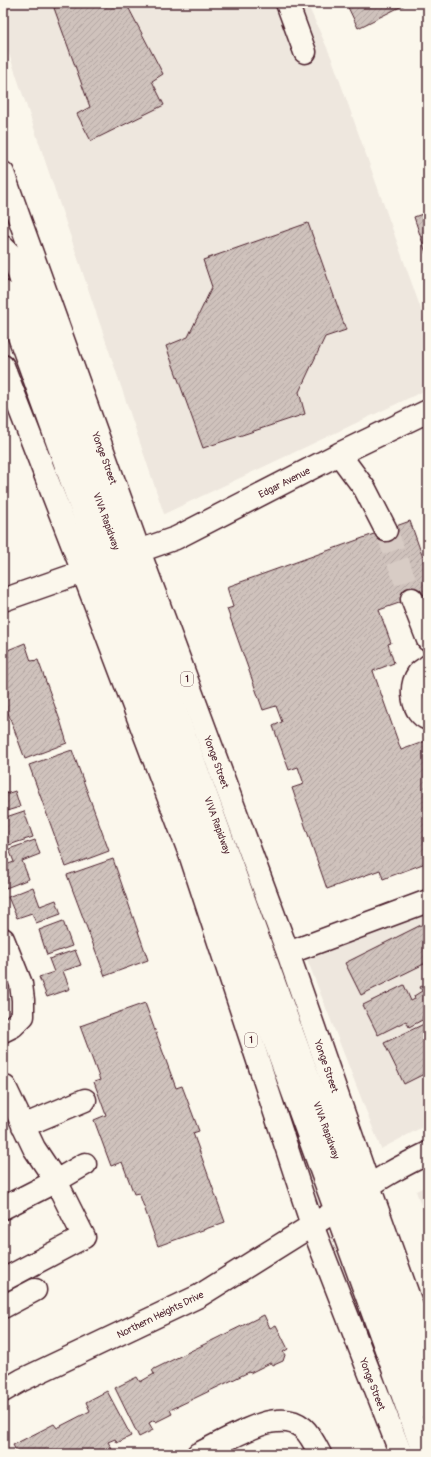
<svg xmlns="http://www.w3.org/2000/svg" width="431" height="1457" viewBox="0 0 431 1457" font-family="Pangolin,sans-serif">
<defs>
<pattern id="building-hatch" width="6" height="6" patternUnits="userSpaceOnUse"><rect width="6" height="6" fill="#cfc2bc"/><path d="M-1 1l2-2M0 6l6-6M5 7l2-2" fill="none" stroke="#b3a6a2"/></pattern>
</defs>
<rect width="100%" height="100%" fill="#fbf7ec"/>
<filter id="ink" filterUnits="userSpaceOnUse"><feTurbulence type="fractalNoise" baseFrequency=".025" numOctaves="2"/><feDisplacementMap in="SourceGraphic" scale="8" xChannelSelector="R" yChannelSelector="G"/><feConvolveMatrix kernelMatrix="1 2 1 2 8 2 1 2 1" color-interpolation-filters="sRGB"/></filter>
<g filter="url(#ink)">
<path fill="#eee7de" d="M3,3h304l25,56 96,270v60l-264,125 -161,-478z
M428,907v217l-47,25 -76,-195z
M428,1185v41l-12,-35z"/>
<path fill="url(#building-hatch)" stroke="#4a1f2b" d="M64,3h62l37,71 -11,7 12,24 -73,36 -14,-27 13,-7 -36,-99z
M346,3h57l1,2 -46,23z
M428,212v47l-14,-42z
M308,223l38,107 -21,7 -26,55 6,22 -102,34 -37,-102 22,-9 24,-50 -9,-27z
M410,521l18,51v21l-49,17 12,33 -3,1 6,19 -21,8 28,79 25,-9 2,4v117l-45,17 -3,-9 -53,19 -35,-101 12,-4 -6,-17 -9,3 -16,-44 9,-4 -6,-16 -13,4 -36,-101 6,-2 -6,-20z
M25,643l6,18 7,-1 23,63 6,20 -42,16 -22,-60v-47z
M72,750l37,101 -43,16 -37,-102z
M15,791l5,16 -17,5v-17z
M24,811l9,26 -24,8 -6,-16v-11z
M35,840l5,14 -18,7 7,18 -23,9 -3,-7v-15l11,-4 -5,-13z
M113,859l35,101 -43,16 -38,-101z
M33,887l7,19 16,-6 5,14 -25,9 -4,-10 -15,5 -9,-21z
M63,921l9,25 -25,9 -8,-25z
M423,924l5,9v29l-67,33 -16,-32z
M75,950l6,15 -18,6 7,18 -23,8 -8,-20 15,-5 -5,-13z
M428,983v31l-6,3 2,2 -15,8 -3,-6 -28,14 -15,-30 41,-20 7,16 4,-2 -1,-3 8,-5 -2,-4z
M145,1003l31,85 6,-2 17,45 -6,2 32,89 -67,24 -19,-53 -5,1 -12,-32 -11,4 -17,-46 12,-5 -12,-33 6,-2 -20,-54z
M426,1023l2,4v45l-24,12 -20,-41z
M264,1315l6,13 6,-3 12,24 -5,3 2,3 -2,6 -9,4 -4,-2 -20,10 -1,-1 -79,38 2,4 -16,8 -2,-2 -5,3 4,7 -14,7 -24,-49 22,-11 3,5 14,-8 -2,-4z
M107,1391l24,45 -14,7 -2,-4 -7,3 4,7 -9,5h-6l-1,-3 -5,3h-73l-5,-9 41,-21 3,4 33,-17 -4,-9z"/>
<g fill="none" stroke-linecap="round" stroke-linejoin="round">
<path stroke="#d8ccc5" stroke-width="22" stroke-dasharray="22 11" stroke-linecap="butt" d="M386,530l26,69"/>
<g stroke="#4a1f2b" stroke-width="25">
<path id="minor" d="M287,3l18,49
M3,247l10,10 69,196 346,954
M3,292l421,1162
M339,454l26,35 21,41
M139,551l37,-13 163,-84 89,-43
M412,599l16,41
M3,600l80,-28
M428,666c-3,3 -8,5 -10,8 -9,13 -6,39 10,45
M3,939l18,45 2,16v16l-10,10 -10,5
M288,953l140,-52
M23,1126l62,-26
M354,1198c22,-19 48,-32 74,-45
M3,1208l53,-27 29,-17
M3,1277l2,2 79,-42 -28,-56 -22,-33 -29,-61
M3,1307l32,-17
M3,1391l19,-11 177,-84 128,-80
M198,1454c19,-9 60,-33 79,-33 9,-1 19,1 26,7 7,6 13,18 17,26"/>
</g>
<g stroke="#4a1f2b" stroke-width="25">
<path id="major" d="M3,173l136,378 149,402 81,233 59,165
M3,366l80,206 107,282 122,371 89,229"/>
</g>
<use href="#minor" stroke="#fbf7ec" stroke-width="22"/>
<use href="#major" stroke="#fbf7ec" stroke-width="22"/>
</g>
</g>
<g text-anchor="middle" stroke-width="3" stroke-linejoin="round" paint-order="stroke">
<g fill="#fbf7ec" stroke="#7f6065" stroke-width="1">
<rect x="181" y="672" width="12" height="14" rx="3"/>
<rect x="245" y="1033" width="12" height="14" rx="3"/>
</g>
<g font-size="9" font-weight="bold" fill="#4a1f2b">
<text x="187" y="682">1</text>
<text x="251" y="1043">1</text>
</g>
<g font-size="10" fill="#4a1f2b" stroke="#fbf7ec">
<text transform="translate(105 458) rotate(70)" y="4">Yonge Street</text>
<text transform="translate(284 482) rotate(-27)" y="4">Edgar Avenue</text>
<text transform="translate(107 521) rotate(70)" y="4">VIVA Rapidway</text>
<text transform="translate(217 762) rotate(70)" y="4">Yonge Street</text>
<text transform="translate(218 825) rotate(70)" y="4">VIVA Rapidway</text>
<text transform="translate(327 1066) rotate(71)" y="4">Yonge Street</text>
<text transform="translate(327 1130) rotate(70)" y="4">VIVA Rapidway</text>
<text transform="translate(160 1314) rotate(-26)" y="4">Northern Heights Drive</text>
<text transform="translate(373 1384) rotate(69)" y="4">Yonge Street</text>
</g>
</g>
<rect width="431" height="1457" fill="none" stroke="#fbf7ec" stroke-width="16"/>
<rect x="8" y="8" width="415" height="1441" fill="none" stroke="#4a1f2b" stroke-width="1.5" filter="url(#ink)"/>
</svg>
